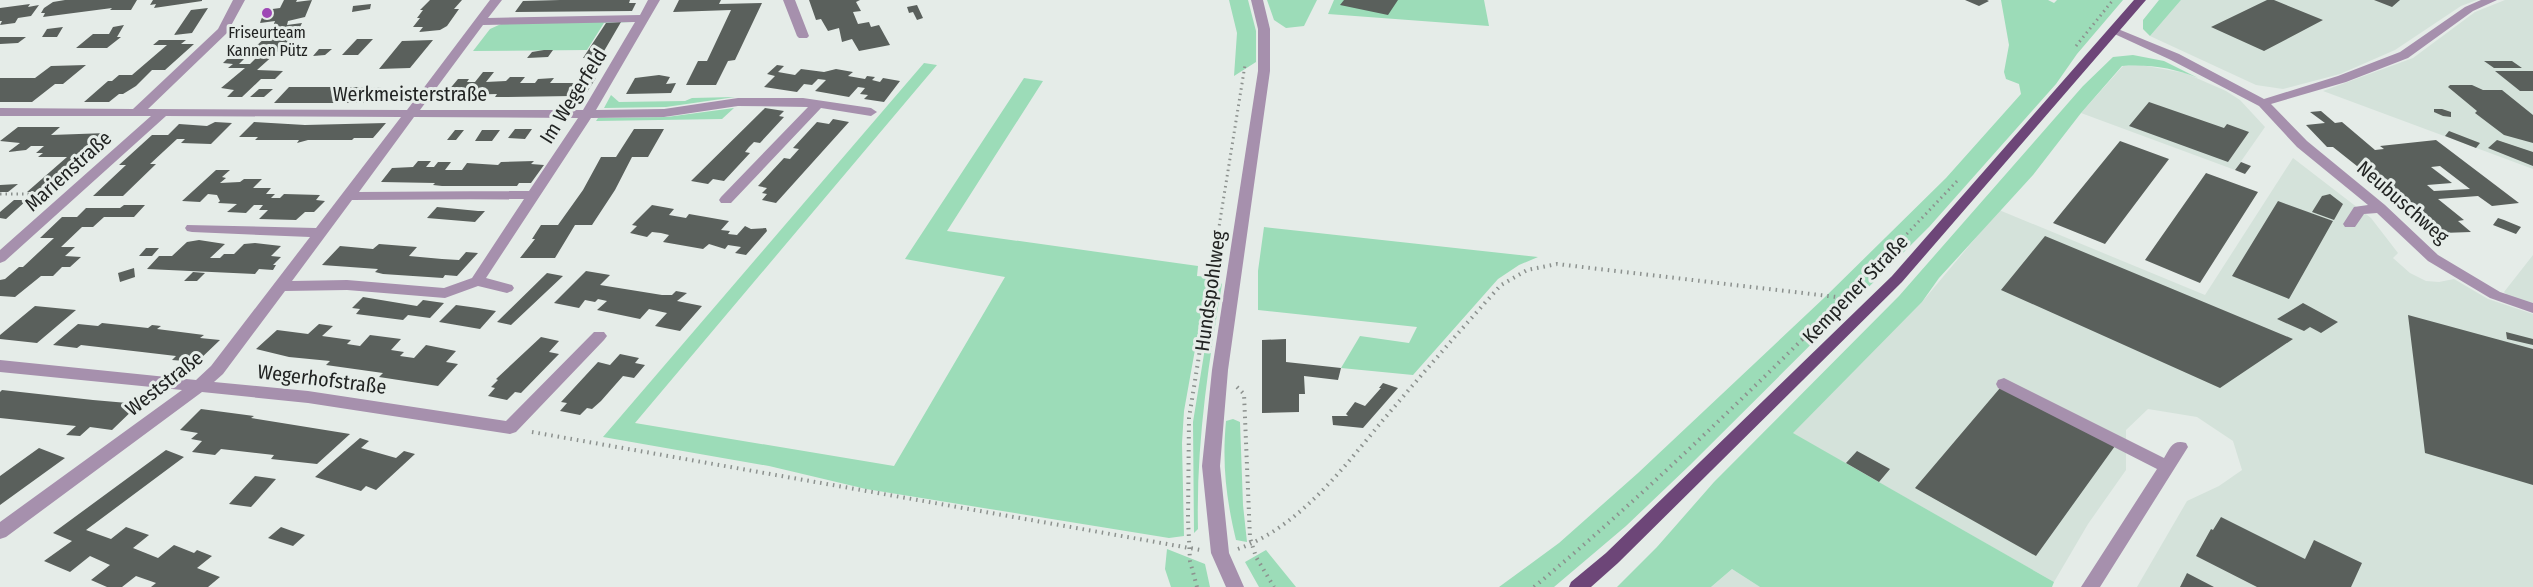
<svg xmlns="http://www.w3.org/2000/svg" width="2533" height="587" viewBox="0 0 2533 587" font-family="'Fira Sans Condensed',sans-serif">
<rect width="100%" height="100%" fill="#e5ece8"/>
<path fill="#d4e2da" d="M2181,0h296l-16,6 -66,44 -55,24 -57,15 -27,-4 -106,-49z
M2505,0h28v169l-210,-78 90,-33 62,-46z
M2141,65l44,8 41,18 14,9 25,27 -30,43 -154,-57 42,-47z
M2293,158l78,60 27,35 -5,5 17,15 16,8 13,1 15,-3 34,20 45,15v273h-396l50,-86 32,-15 23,-16 -9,-29 -36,-24 -49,-8 -22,21v40l-38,54 -34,58 -262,-149 130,-131 77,-92 206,85z
M2533,255v48l-26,-8 -3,-3z
M1732,569l28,18h-49z"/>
<path fill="#9cdcb8" d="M1229,0h19l8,31v31l-22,14 3,-43z
M1267,0h50l-13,26 -18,2 -12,-8z
M1334,0h150l5,26 -161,-12z
M2001,0h47l6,3 3,-3h66l-46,54 -21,30 -127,143 -239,238 -64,61 -72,61h-55l60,-44 79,-70 186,-175 122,-120 75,-84 -2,-10 -13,-5 -2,-7 5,-27z
M2159,0h22l-31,36 -7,-7v-9z
M625,21l7,1 -28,1 -17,27 -114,1 17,-22 11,-5z
M2133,55l31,6 34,17c-24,-10 -49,-14 -76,-12l-41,47 -48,62 -94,103 -17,24 -129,131 261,149 -2,5h-292l-28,-18 -21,18h-94l40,-40 57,-65 185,-186 184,-210 30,-29z
M924,63l13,2 -302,358 259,43 111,-189 -100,-18 119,-181 19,3 -96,150 251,35 -1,10 11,1 -24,134 -2,32 2,93 -15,2 -303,-49 -97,-23 -166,-29z
M611,95l8,7 66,-1 7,-3 43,-1 -69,10 -62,1z
M734,108l-12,11 -126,2 2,-3 69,-1z
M1264,227l274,30 -19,8 -21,14 -85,96 -72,-7 19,-32 49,7 8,-16 -159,-17v-39z
M1216,280l6,4c-14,82 -26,162 -24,245l-4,4 -1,-111z
M1233,419l7,3 3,83 4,37 -11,-2c-10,-42 -14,-76 -10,-119z
M1167,549l38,15 5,23h-39l-6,-18z
M1266,550l30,37h-37l-14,-25z"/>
<path fill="#5a605c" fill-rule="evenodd" d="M65,0h72l-6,10h-21l2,-2 -69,9 2,-4h-4l3,-5 9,-6z
M153,0h49v1l-48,7 2,-4 -6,1z
M284,0h13l-1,2 16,-2 -7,17 -17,4 -1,4 15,-2 -3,6 -9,1 6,5 -39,35 26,1 -8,8h-14l-19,18h-15l7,-7 -13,-2 24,-20h-17l5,-4 -10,-1 4,-4h17l-5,5h11l7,-7h-13l22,-20 -18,3 4,-9 20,-2 3,-8 -15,2 1,-3 4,-10 15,-2z
M430,0h32l-8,9h5l-12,17 -7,4 -21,2 4,-5h-10l7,-9h-3l6,-8h-3z
M560,0h70l-1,3h7l-4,8 -117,1 8,-11z
M679,0h42l-2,4 43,-1 -27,57 -7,1 -12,24h-30l12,-24h9l24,-51 -58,2z
M809,0h51l-4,2 5,9 -8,1 5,12 11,-2 2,5 8,-2 11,20 -31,6 -7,-12 -10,3 -3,-14 -11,3 -7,-12 -5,1z
M1344,0h54l-10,15 -48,-10z
M1965,0h22l2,1 -10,5z
M2267,0h7l49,20 -59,31 -53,-24z
M2374,0h26l-8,7z
M30,4l-2,3 11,-2 -8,11 -13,2 -3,5 -15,2 2,-4h-2v-13z
M371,4l-1,5 -18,3 1,-6z
M917,5l6,13 -6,2 -4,-8 -4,1 -2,-6z
M208,8l-16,25 -18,2 17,-25z
M621,22l-21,36h-17l23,-35z
M124,25l-7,12h4l-14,11h-31l17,-14h16l4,-7z
M63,27l-6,10h-15l5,-8z
M0,37h26l-8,6 -18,1z
M357,39h16l-15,16h-16z
M159,40h27l-5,4h13l-29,26h-13l-16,16 -13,8h-4l-10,8h-25l24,-21h4l7,-6h13l35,-30h-14z
M433,40l-23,28 -31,1 23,-28z
M319,49h13l-7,6 -12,1z
M544,50h9l-5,7 -21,1 5,-6z
M2484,61h28l10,7h-28z
M86,65l-23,19h-8l-23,18h-32v-24h35l16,-12z
M777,65l7,1 -6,6 17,3 6,-6 23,3 12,-3 17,3 -5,4 17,3 2,-3 8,1 -3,3 8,2 3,-4 17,3 -16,21 -20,-3 4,-4 -8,-1 5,-6 -7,-1 -9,10 -34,-6 11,-11 -8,-1 -6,6 -8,-1 -7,8 -33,-5 11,-11 -8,-2z
M2495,71h38v20h-13z
M483,72h11l-8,10 20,-1 4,-4h15l-5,6h15l3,-4 16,-1 -4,5h31l3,-5h12l-9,14 -12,1 -3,3 -69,1h-8l2,-3 -41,1 3,-4h-11l10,-12h11l-2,3h8z
M659,75l11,2 -4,7 10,-1 -5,10 -45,1 9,-16z
M2450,85h22l11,5h19l31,25v28l-29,-8 -29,-22 2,-2 -29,-24z
M289,87h92l-14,16h-93z
M259,89h14l-9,8h-14z
M2149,102l75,26 3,-4 22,8 -21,30 -99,-36z
M765,108l19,3 -5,5 5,1 -24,26 -6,-1 -5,5 -4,5 5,1 -26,28 -11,-2 -5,5 -17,-3z
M2434,109h8l9,3v5l-8,-1 -9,-4z
M2321,111l14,12 7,-1 33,28 9,-1 -4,-3 56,-6 83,63 -27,3 -14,-10 -40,3 26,21 -6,1 13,11 -29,1 -13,-11h4l-60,-48h-6l-34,-27h-6l-21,-22 19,-2 -15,-11zM2440,166l30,23 -36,2 -7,-6 25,-2 -21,-16z
M833,119l16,3 -73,81 -14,-3 5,-6 -5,-1 5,-5 -9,-2 26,-28 6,1 9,-10 -6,-1 24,-26 12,2z
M215,122l17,1 -21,21 -30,-1 4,-4h-8l-27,25h6l-33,32h-30l33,-31h-7l33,-30h16l11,-11 28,2z
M254,122l51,3 81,-2 -13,15h-19l-2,2h-44l-11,3 2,-3h-44l3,-3h-19z
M18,127h42l-9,8 56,-2 1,2 -4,4h10l-60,53h-27l40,-35h-29l5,-4h-7l8,-7h-13l-5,4 -18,2 12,-9 -20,-2z
M515,129h17l-7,10 -17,-1z
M634,129h30l-16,28h-16l-17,33 -23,35h-17l-20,33h-35l15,-19h-3l9,-14h17l25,-35 18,-33h15z
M455,130h9l-8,10h-9z
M482,130h18l-8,11h-17z
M2449,131l31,12 -4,5 -31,-12z
M2497,140l36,12v14l-45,-18z
M2120,141l49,18 -64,85 -52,-21z
M418,161h13l-5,6h8l4,-5h13l-6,8h17l5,-7 31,2 3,-3 33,-1 -3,3 13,1 -13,18h-12l-2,3h-75l-9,-1 2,-2 -54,-1 11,-14 21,-1z
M2241,162l10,4 -6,8 -10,-4z
M216,170h14l-8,7 4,1 -6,5 20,-1 4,-3h18l-9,9h18l-5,6h9l-4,4h9l4,-4 36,1 -4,5 9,1 -11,11h-9l-9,8 -37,-1 9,-9h-9l4,-5h-9l-8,8 -19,-1 10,-8 -19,-1 2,-2 -3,-6 -9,-1 -8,8 -18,-1z
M2206,173l52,19 -58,91 -55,-23z
M18,184l-10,8h-8v-7z
M2330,194l13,10 -9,16 -22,-8 10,-16z
M14,200h13l-21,19 -6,-1v-6z
M2278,201l55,20 -44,78 -57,-23z
M124,205h21l-11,12h-30l-11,10h-11l-21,20h14l-10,9 16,1 -11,10h-8l-9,9h-12l-26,21 -15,-1v-16l5,-1 14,-12h4l31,-29h-14l22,-21h15l9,-9h34z
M652,205l22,4 -5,6 17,3 3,-4 40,7 -8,9 9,1 -2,3 9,1 8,-9 6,3 15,-1 1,3 -21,24 -11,-2 6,-6 -13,-2 -3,4 -16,-5 -6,5 -40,-7 6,-7 -8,-2 -9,-1 -5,5 -17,-4 7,-7 -5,-1z
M437,207l41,4h7l-10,11 -48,-4z
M2498,218l6,2 17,7 -5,7 -23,-9z
M2045,236l248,103 -73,49 -219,-98z
M199,240l26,4 -15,14h10l4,-4h10l10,-10 11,-1 26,3 -10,10 10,1 -8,8h3l-3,5 -14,-1 -4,5 -108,-5 12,-13h13l15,-14z
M379,244l38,3 -8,9 33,3 17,1 7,-8 12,1 -21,23 -12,-1 -2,3 -60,-4 -8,-2 3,-3 -56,-4 18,-19 33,3z
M146,248h13l-7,8h-13z
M134,268l1,9 -15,5 -2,-9z
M586,271l24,4 -10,10 62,10h10l4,-4 11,2 -10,8 25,5 -22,25 -25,-5 12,-13 -18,-4 -9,10 -43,-9 10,-9 -9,-2 -3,3 -10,-2 -6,8 -25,-5z
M193,272l12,1 -8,8h-13z
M547,273l16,3 -52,49 -14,-3z
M363,297l54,9 6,-6 21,3 -14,15 -22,-3 -5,5 -47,-6 4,-5 -8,-1z
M2303,303l24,13 11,6 -17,11 -11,-6 -6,4 -27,-12z
M456,305l22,3 18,3 -16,18 -41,-7z
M35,306l41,4 -39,33 -37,-4v-4z
M2408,315l125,34v136l-108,-32z
M102,323l46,5 4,-3 9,1 -4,3 47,6 -4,3 20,2 -23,22 -25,-2 4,-4 -34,-4 -61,-7 -4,3 -24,-3 25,-21 20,2z
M319,324l14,2 -11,10 29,4 -4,4 13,2 10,-11 31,4 -10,11 13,2 -4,4 14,2 12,-13 30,6 -10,11 12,2 -20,22 -59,-9 4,-4 -57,-8 4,-4 -41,-4 -33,-8 21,-19 31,4z
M2506,332l27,7v6l-26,-6z
M541,337l18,4 -10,11 10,2 -38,39 -6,-1 -8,8 -19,-4 7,-8 -4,-1 7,-7 -2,-1z
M1286,339v23l55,6 -3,12 -34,-4 1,18h-6v18l-37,1v-73z
M620,354l19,4 -4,5 10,2 -11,13 -11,-2 -22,25 -9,8 -5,-1 -7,7 -20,-4 7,-8 -6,-1 37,-40 12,3z
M1383,383l15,5 -35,40 -30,-3 -1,-9h16l-2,-2 9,-12 10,4 16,-18h-2z
M2000,388l115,58 -79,110 -121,-68z
M2,390l91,10 46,4 -27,26 -22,-3 -10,9 -14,-1 10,-9 -76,-8v-26z
M201,409l53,7 -3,2 99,16 -33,30 -46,-5 3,-4 -53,-6 -6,6 -23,-3 10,-11 -11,-2 7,-6 -18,-3z
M360,438l9,3 -8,7 35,10 8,-7 11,3 -39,36 -10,-4 -5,5 -46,-14z
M39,448l26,10 -65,47v-29z
M166,450l18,7 -98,73 25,9 15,-12 23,8 -16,13 25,10 16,-13 20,8 3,-3 15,6 -15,12 23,9 -12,10h-57l5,-4 -20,-7 -14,11h-15l-16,-7 19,-15 -20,-9 -20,16 -26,-11 28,-20 -19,-8z
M1857,451l33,18 -11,13 -33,-19z
M255,476l21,3 -25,28 -22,-3z
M2221,517l84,42 9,-19 48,23 -11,24h-94l-61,-31 15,-27 2,1z
M281,527l11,4 13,4 -12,11 -25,-8z
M2187,573l27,14h-34z"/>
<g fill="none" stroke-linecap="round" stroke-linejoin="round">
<path stroke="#8c918e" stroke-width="3" stroke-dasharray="1.5 4" stroke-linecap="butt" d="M2076,46l37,-46
M0,194h47
M1214,258l31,-193
M1884,258l74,-78"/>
<path stroke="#8c918e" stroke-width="4" stroke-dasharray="1.5 5" stroke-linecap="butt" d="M1237,387l7,7 6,144 6,19 18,30
M532,432l669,118
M1238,549c68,-25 111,-90 157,-143 35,-41 70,-81 106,-121l26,-15 30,-6 288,34
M1197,587l-7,-26 -2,-42 1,-101 26,-162
M1534,587c124,-103 238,-217 352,-331"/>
<path fill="#a690ad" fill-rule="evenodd" d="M233,0h12l-18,33 -79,76 259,1 83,-110h12l-14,18 152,-3 8,-15h12l-64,110 68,-1 74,-11h65l68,10 6,4 -6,4 -50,-8 -90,95h-10l-2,-3 2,-3 87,-90 -70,-1 -74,11 -73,1 -105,160 26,7 2,3 -2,3 -5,2 -29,-7 -33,12 -98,-8 -62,1 -62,83 -9,8 94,9 198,30 88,-89h10l3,4 -3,4 -88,92 -6,2 -202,-31 -106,-11 -196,145 -6,2v-17l182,-132 -182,-18v-12l196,20 15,-14 99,-129 -118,-5 -5,-1 -2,-3 2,-3 129,3 85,-111 -235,-1 -161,145 -5,2v-13l151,-134h-151v-8l133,1 85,-80zM635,22l-52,88h-163l63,-85zM414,117l164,1 -49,73 -170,1zM524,199l-52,79 -28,10 -97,-8 -55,1 60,-81z
M783,0h12l14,36 -2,2h-8l-2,-2z
M1251,0h12l7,29v42l-42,299 -8,96 9,87 15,34h-18l-15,-34 -9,-87 10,-96 46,-299v-42z
M2481,0h16l-24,11 -65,47 -62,24 -75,22 36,37 78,64 53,50 62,37 33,11v10l-43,-15 -62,-37 -51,-48 -13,1 -9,13h-10l-2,-3 11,-17 14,-2 -71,-58 -38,-41 -88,-46 -63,-29 2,-2h8l61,25 85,45 74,-23 62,-24 65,-45z
M2004,378l160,80c6,-10 9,-19 22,-15l2,4 -88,140h-19l76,-118 -159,-81 -2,-4 2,-4z"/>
<path fill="#6d4678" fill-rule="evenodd" d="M2134,0h12l-244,282 -284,281 -27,24h-22l2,-5 35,-29 286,-277z"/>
</g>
<circle fill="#9e48b5" stroke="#e5ece8" stroke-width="2" cx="267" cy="13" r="6"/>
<g text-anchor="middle" stroke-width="6" stroke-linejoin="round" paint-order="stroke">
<g font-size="16" fill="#212322" stroke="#e5ece8">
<text x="267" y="38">Friseurteam<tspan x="267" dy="18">Kannen Pütz</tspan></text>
</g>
<g font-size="20" fill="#212322" stroke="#e5ece8">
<text x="410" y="101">Werkmeisterstraße</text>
<text transform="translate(573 96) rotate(-58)" y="7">Im Wegerfeld</text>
<text transform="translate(68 171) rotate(-42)" y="7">Marienstraße</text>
<text transform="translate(2403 202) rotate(41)" y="7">Neubuschweg</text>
<text transform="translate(1855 289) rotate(-46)" y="7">Kempener Straße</text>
<text transform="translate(1210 291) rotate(-82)" y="7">Hundspohlweg</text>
<text transform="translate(322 379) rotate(7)" y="7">Wegerhofstraße</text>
<text transform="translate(164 383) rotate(-38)" y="7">Weststraße</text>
</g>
</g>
</svg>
